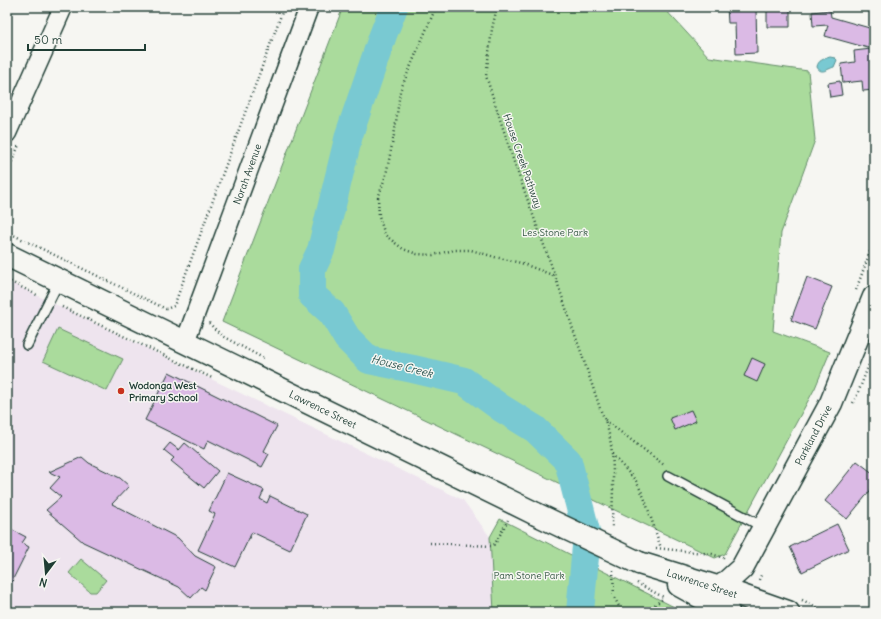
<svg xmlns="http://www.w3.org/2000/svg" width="881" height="619" viewBox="0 0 881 619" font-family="Delius,sans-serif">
<rect width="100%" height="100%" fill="#f6f6f2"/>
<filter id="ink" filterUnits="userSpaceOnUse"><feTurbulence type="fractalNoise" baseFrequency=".025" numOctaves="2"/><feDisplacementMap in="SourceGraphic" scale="8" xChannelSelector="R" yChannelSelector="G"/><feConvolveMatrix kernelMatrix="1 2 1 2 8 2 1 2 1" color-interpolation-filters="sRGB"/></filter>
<g filter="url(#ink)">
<path fill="#eee4ee" d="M7,281l456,219 27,37 4,75h-487z"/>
<path fill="#aadb9c" stroke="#648c68" d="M343,7h320l46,50 99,14 7,69 -34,93 -8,98 57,21 -15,36 -90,166 -10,4 -493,-236z
M58,329l65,30 -16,32 -64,-30z
M500,519l184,93h-190l-4,-75z
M81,559l25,21 -10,12h-6l-21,-19z"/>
<path fill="#79c9d2" stroke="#559193" d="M830,57l5,1 2,2 -3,7c-7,2 -13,8 -17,0 1,-7 7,-8 13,-10z"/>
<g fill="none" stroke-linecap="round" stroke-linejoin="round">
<path stroke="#79c9d2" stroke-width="28" d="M394,7l-11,28 -34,100 -28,115 -9,19v26l20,18 15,25 22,22 44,9 51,12 37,27 34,21 33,32 19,74 -7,77"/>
</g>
<path fill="#dbbae5" stroke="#1f3d34" d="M669,7h12l-10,5z
M727,7h16v3l13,-1 1,44 -21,1 -1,-31h-7z
M767,7h23v20h-23z
M830,10l1,7 42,12 -5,19 -43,-12 3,-11 -15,1 -1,-14z
M871,49l2,10h1v31l-11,1 -1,-10 -19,2 -2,-19 14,-2 -1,-11z
M840,81l2,14 -12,2 -2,-14z
M807,277l25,10 -17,42 -24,-9z
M752,358l13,6 -8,18 -13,-6z
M169,372l108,54 -13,25 5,3 -7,13 -54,-27 -4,9 -59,-29z
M691,410l5,11 -21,9 -5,-12z
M170,443l9,7 6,-7 33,28 -14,17 -33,-27 3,-3 -10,-8z
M82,457l7,6 31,15 9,8 -17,18 66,34 17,18 21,11 -11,23 -4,-3 -10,11 -12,-11 -96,-45 -37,-32 15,-13 -11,-9 10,-11 -11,-5z
M857,461l17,13v12l-27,33 -22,-18z
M227,473l37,17 -4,9 7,4 3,-7 37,18 -17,36 -38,-18 -17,35 -37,-17 17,-36 -6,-3z
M837,524l12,25 -47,23 -12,-25z
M7,527l19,10 -4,6 7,4 -22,44z"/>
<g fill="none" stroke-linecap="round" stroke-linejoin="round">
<g stroke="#1f3d34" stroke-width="12">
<path id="service" d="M27,345l32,-64
M668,476l95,51"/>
</g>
<g stroke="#1f3d34" stroke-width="21">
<path id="minor" d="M7,133l56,-126
M185,342l124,-335"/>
</g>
<g stroke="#1f3d34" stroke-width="25">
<path id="tertiary" d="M720,588l22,-20 89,-165 43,-106"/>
</g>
<g stroke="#1f3d34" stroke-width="25">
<path id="secondary" d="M7,255l529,259
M639,563l81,25 68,24
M679,585l49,27"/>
</g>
<path stroke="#1f3d34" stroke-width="2.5" stroke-dasharray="1 3" stroke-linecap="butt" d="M436,7l-36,84 -5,39 -9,45 -8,23 1,18 6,19 18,14 14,5 16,1 21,-5h17l24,7 26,6 34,13
M497,7l-5,22 -6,47 28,86 41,114 46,135c17,34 11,81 11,118
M7,173l12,-28
M7,232l159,77 8,-3 110,-299
M7,280l32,16
M856,290l18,-49
M62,307l150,71
M209,323l13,13 41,22
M853,403l5,-10 16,-42
M605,420l59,45
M612,454l24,27 8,16 17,51
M430,543l61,3 4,-2 13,-24
M656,548l56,6 14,5
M613,570l1,27 8,15
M759,580l3,-7
M637,583l28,15
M802,600l25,12
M645,612l19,-14"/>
<use href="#service" stroke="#f6f6f2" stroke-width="9"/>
<use href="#minor" stroke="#f6f6f2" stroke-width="18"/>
<use href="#tertiary" stroke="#f6f6f2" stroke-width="22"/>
<use href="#secondary" stroke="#f6f6f2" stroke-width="22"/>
<g stroke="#1f3d34" stroke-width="25" stroke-linecap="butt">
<path id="secondary-bridge" d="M536,514l103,49"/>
</g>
<use href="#secondary-bridge" stroke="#f6f6f2" stroke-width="22"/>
</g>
</g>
<circle fill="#c8321e" stroke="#f6f6f2" stroke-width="1.5" cx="121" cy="391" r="4"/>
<g text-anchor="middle" stroke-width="3" stroke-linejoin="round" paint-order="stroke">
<g font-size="10" fill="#1f3d34" stroke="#f6f6f2">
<text transform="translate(523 161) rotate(71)" y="4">House Creek Pathway</text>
<text transform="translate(247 174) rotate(-70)" y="4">Norah Avenue</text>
<text transform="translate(323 409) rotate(26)" y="4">Lawrence Street</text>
<text transform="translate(813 435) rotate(-62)" y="4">Parkland Drive</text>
<text transform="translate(702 583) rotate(18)" y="4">Lawrence Street</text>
</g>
<g font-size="10" fill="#3b5d49" stroke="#f6f6f2">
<text x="555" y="236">Les Stone Park</text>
<text x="529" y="579">Pam Stone Park</text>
</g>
<g font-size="10" font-weight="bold" fill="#1f3d34" stroke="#f6f6f2" text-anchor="start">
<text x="129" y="389">Wodonga West<tspan x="129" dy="12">Primary School</tspan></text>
</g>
<g font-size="11" font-style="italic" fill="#315954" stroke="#f6f6f2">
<text transform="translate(402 366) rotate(14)" y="4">House Creek</text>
</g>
</g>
<rect width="881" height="619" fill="none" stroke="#f6f6f2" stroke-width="24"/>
<rect x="12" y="12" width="857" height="595" fill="none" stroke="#1f3d34" stroke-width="1.5" filter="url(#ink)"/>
<g transform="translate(46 573) rotate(196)" stroke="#f6f6f2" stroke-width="3" paint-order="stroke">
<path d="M0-3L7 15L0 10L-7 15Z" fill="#1f3d34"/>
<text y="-6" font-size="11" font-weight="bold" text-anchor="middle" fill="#1f3d34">N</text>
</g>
<path d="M28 44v6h117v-6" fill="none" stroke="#1f3d34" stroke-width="2"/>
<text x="34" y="44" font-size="12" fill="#1f3d34" stroke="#f6f6f2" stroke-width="3" paint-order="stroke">50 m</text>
</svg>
